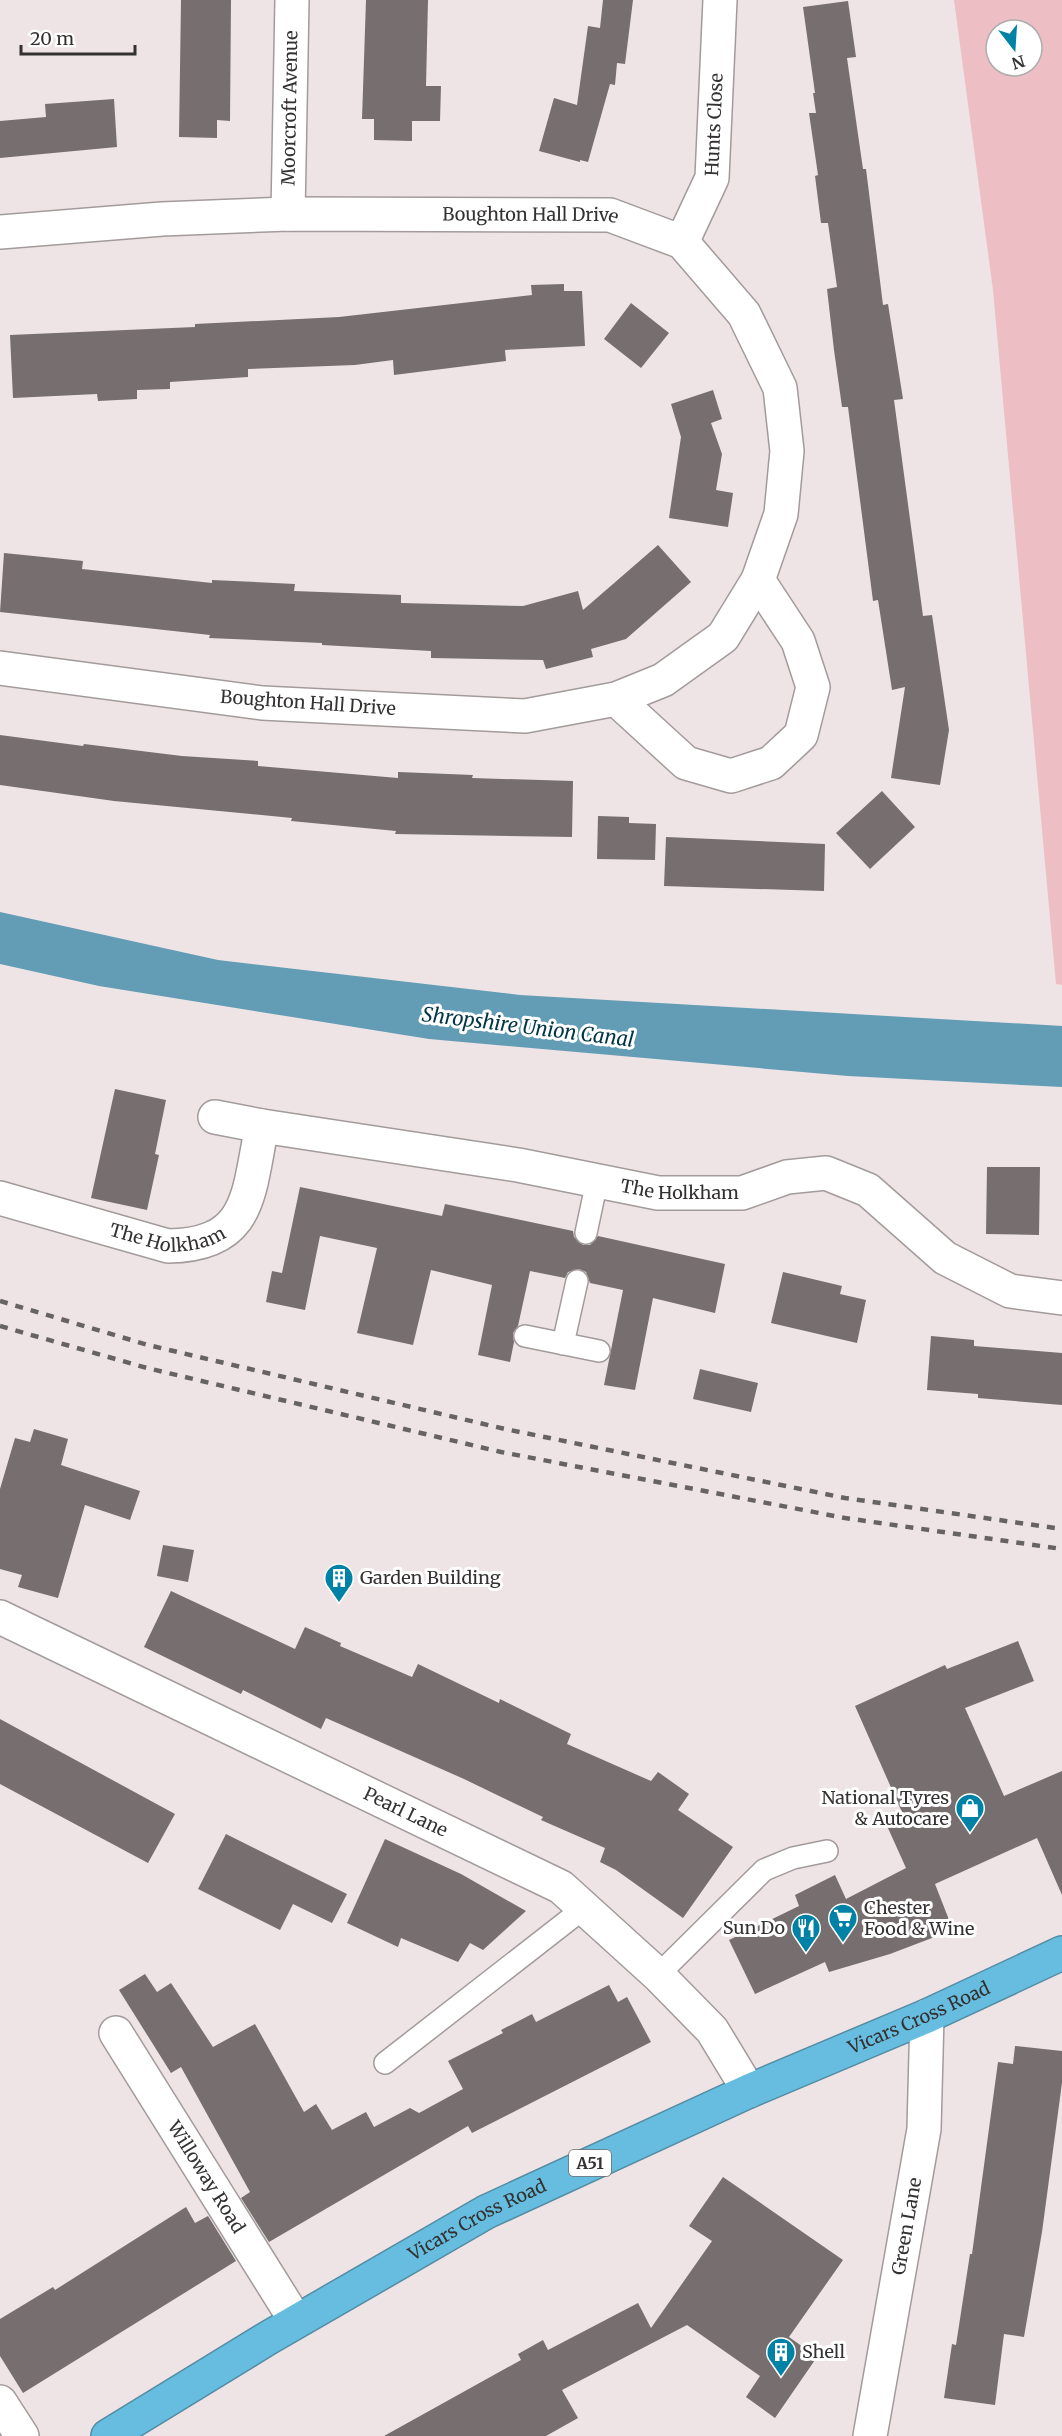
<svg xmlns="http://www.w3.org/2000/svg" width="1062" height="2436" viewBox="0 0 1062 2436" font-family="Merriweather,serif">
<rect width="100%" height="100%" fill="#eee4e5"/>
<path fill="#edbec3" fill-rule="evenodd" d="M954,0h108v985l-6,-1 -63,-694zM996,30h36v36h-36z"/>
<path fill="#629db5" d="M0,912l218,48 302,35 542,31v61l-214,-11 -419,-37 -330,-53 -99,-22z"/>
<path fill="#766e6f" d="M181,0h50l-1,121 -13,-1v18l-38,-1z
M366,0h62l-2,86h15l-1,35h-28v20l-38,-1v-21h-12z
M603,0h30l-8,64 -8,-1 -2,22 -5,-1 -22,78 -8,-2v2l-41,-11 15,-53 23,7 11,-79 12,2z
M848,1l8,56 -9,1 16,111h3l17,136 5,-1 15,95 -9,1 29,216 9,-1 17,115 -9,55 -49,-7 14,-91 -13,3 -14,-90 -5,1 -25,-194h-6l-8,-57 -7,-61 10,-2 -9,-64h-7l-6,-47 3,-1 -9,-62h7l-3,-20h2l-12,-86z
M114,99l3,48 -117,11v-37l46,-4 -1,-13z
M564,284v7h18l3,55 -80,4 1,11 -112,14 -1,-15 -38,5 -107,4v8l-78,5v7l-33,1v9l-39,2 -1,-7 -84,4 -3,-63 185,-8v-3l144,-7 193,-22 -1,-10z
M631,303l38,30 -28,35 -37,-29z
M713,390l9,29 -11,4 11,31 -6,36 17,3 -5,34 -59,-9 12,-81 -10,-33z
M658,545l33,37 -65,57 -35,10 2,8 -47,12 -3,-9 -112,-2v-7l-109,-6v-2l-113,-5 1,-3 -210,-23 4,-59 79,8 -1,8 130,14v-3l83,4 -1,7 107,4v8l122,3 55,-15 5,19z
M0,735l83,11 1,-2 98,12 76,5v5l140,12v-6l75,3 -1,3 101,3 -1,56 -177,-3 1,-3 -105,-10 1,-3 -178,-17 -114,-16z
M882,791l33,36 -45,42 -34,-36z
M598,816l31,1v6l27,1 -1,36 -58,-1z
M666,837l159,7 -1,47 -160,-5z
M115,1089l51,11 -11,54 4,1 -12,55 -56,-12z
M987,1167h53l-1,68 -53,-1z
M300,1187l142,29 3,-12 128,27 1,6 9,8h7l8,-9 127,28 -10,49 -62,-15 -18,92 -31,-5 19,-95 -33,-7 -4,-11 -7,-3 -11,3 -3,6 -35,-7 -12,55 -5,7 1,9 -4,20 -32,-7 14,-70 -61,-15 -18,75 -56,-12 20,-85 -57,-12 -15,74 -39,-8 6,-31 10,2z
M783,1272l59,14 -2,8 26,6 -9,43 -86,-20z
M931,1336l43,4v6l88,7v52l-84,-7v-4l-51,-4z
M700,1369l58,14 -7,29 -58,-13z
M34,1429l34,10 -7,26 79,26 -10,29 -45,-15 -27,93 -40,-11 4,-12 -22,-6v-80l15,-51 15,4z
M163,1545l31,5 -6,32 -31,-6z
M171,1591l124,58 10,-22 36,16 -1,3 72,31 6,-13 81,39 1,-4 71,35 -4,10 84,37 7,-9 31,22 -11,16 55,37 -50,71 -67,-48 -16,-8 5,-14 -64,-28 2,-3 -79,-38 -138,-61 -5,11 -78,-39 -2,4 -97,-47z
M1018,1641l16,40 -69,27 39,88 58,-25v124l-25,-57 -102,46 18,46 -63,24 -61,18 -4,-10 -70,32 -26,-54 70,-34 -4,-11 40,-20 11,24 60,-31 -23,-51 18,-7 -46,-104 90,-41 2,4z
M0,1719l175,95 -27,49 -148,-79z
M226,1834l121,60 -15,29 -39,-19 -13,26 -82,-41z
M385,1839l76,35 65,37 -43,39 -13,-7 -12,19 -57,-24 -3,9 -51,-24z
M145,1974l12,18 14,-9 42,64 42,-23 49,88 12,-8 16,26 34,-18 8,15 36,-19 9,5 44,-24 -15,-28 55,-28 -2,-3 31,-16 4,8 73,-37 9,17 9,-5 24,45 -179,91 -4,-7 -199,116 -28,-44 9,-6 -69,-125 -10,6 -52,-83z
M1015,2046l47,5v32l-20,149 -18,105 -20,-3 -9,71 -51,-7 8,-54 4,1 14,-91h2l26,-192 15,2z
M723,2177l120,83 -54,77 28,20 -42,61 -29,-21 14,-21 -73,-51 -125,65 16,28 -32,18h-162l137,-76 -3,-6 25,-14 5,10 90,-47 13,25 61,-87 -23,-15z
M186,2207l9,16 13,-7 28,45 -213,132 -23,-37v-37l53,-32 2,3z"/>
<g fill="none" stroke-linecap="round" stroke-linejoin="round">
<g stroke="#a39b9b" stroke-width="24">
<path id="lane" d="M586,1233l11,-52
M525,1336l74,15
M563,1344l14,-63
M658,1975l106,-105 29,-12 34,-7
M385,2063l199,-155"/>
</g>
<g stroke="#a39b9b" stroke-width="36">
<g id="street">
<path id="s1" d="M288,214l4,-214"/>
<path id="s2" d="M0,232l162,-13 126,-5 322,1 72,27 62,72 36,74 7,63 -6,63 -23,66 -35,57 -60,43 -47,19 -91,17 -263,-13 -262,-35"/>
<path id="s3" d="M682,242l30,-64 8,-178"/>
<path d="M616,699l70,64 45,13 40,-13 30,-28 12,-48 -15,-46 -40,-61"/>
<path id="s4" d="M215,1117l47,9 256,39 140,28h84l45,-16 39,-4 42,17 77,68 65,33 52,7"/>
<path id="s5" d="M0,1198l168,48c84,-1 80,-53 94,-120"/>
<path id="s6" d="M0,1617l561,270 97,88 54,55 37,61"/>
<path id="s7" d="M116,2033l180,288"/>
<path d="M0,2402l22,34"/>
<path id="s8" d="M870,2436l54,-307 3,-113"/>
</g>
</g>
<g stroke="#548ca3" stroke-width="36">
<g id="highway">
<path id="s9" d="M108,2436l160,-98 218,-126 263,-121 178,-75 135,-63"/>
</g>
</g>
<use href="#lane" stroke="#fff" stroke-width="21"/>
<use href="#street" stroke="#fff" stroke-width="33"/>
<use href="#highway" stroke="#66bde0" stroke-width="33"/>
<path stroke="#686363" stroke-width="4.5" stroke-dasharray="8 8" stroke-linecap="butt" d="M0,1301l148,44 357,84 340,69 217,31
M0,1326l147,42 354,84 344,66 217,31"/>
</g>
<defs>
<g id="building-pin" transform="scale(1.5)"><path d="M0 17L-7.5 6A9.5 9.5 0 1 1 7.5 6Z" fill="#0082a6" stroke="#fff"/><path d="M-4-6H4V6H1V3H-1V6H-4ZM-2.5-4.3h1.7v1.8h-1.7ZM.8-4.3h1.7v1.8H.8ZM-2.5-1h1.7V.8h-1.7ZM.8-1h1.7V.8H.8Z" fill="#fff"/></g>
<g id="shop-pin" transform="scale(1.5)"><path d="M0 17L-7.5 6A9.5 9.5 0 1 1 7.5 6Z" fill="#0082a6" stroke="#fff"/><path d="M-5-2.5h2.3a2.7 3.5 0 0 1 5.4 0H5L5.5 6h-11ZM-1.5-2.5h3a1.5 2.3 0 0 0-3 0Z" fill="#fff"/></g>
<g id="supermarket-pin" transform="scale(1.5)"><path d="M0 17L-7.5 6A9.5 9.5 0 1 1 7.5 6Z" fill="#0082a6" stroke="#fff"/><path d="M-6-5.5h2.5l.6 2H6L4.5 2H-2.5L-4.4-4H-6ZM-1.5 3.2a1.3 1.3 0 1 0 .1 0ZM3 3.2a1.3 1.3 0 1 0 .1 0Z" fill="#fff"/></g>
<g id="restaurant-pin" transform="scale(1.5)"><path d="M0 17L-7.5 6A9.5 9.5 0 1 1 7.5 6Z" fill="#0082a6" stroke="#fff"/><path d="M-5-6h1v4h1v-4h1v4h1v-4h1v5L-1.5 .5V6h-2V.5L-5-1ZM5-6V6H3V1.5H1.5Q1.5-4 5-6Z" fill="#fff"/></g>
</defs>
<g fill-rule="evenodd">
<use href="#building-pin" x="339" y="1578"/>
<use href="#shop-pin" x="970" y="1808"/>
<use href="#supermarket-pin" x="843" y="1918"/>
<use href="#restaurant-pin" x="806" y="1928"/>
<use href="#building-pin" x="781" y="2352"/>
</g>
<g text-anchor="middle" stroke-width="6" stroke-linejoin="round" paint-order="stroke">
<rect fill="#fff" stroke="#716f6f" stroke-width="1.5" x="569" y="2150" width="42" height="26" rx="4.5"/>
<g font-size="16" font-weight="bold" fill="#343131">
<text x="590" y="2169">A51</text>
</g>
<g font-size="18" fill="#343131" stroke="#fff">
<text dy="6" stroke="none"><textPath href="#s1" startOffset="106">Moorcroft Avenue</textPath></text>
<text dy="6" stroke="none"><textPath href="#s3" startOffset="124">Hunts Close</textPath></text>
<text dy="6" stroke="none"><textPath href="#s2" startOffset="531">Boughton Hall Drive</textPath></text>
<text transform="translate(308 703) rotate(4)" y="6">Boughton Hall Drive</text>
<text dy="6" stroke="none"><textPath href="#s4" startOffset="471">The Holkham</textPath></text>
<text dy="6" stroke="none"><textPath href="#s5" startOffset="174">The Holkham</textPath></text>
<text dy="6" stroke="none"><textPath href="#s6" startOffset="450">Pearl Lane</textPath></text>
<text dy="6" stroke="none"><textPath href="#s9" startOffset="914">Vicars Cross Road</textPath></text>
<text dy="6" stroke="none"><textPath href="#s7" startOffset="170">Willoway Road</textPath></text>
<text dy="6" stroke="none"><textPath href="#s9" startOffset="428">Vicars Cross Road</textPath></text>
<text dy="6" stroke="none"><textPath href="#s8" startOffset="213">Green Lane</textPath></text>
</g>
<g font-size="18" fill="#343131" stroke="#fff" text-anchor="start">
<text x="360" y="1584">Garden Building</text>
<text x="949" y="1804" text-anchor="end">National Tyres<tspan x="949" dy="21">&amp; Autocare</tspan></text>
<text x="864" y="1914">Chester<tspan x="864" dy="21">Food &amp; Wine</tspan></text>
<text x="785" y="1934" text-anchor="end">Sun Do</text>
<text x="802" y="2358">Shell</text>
</g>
<g font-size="20" font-style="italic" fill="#003647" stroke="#fff">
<text transform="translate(528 1027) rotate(7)" y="7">Shropshire Union Canal</text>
</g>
</g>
<g transform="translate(1014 48) rotate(163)"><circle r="28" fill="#ffffff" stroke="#aeadad" stroke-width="1.5"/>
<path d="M0-4.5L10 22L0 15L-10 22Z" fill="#0082a6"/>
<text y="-9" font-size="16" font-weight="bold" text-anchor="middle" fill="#343131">N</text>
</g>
<path d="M21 45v9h114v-9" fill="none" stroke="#343131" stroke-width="3"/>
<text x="30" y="45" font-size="18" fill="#343131" stroke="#ffffff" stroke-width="4.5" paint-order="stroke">20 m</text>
</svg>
